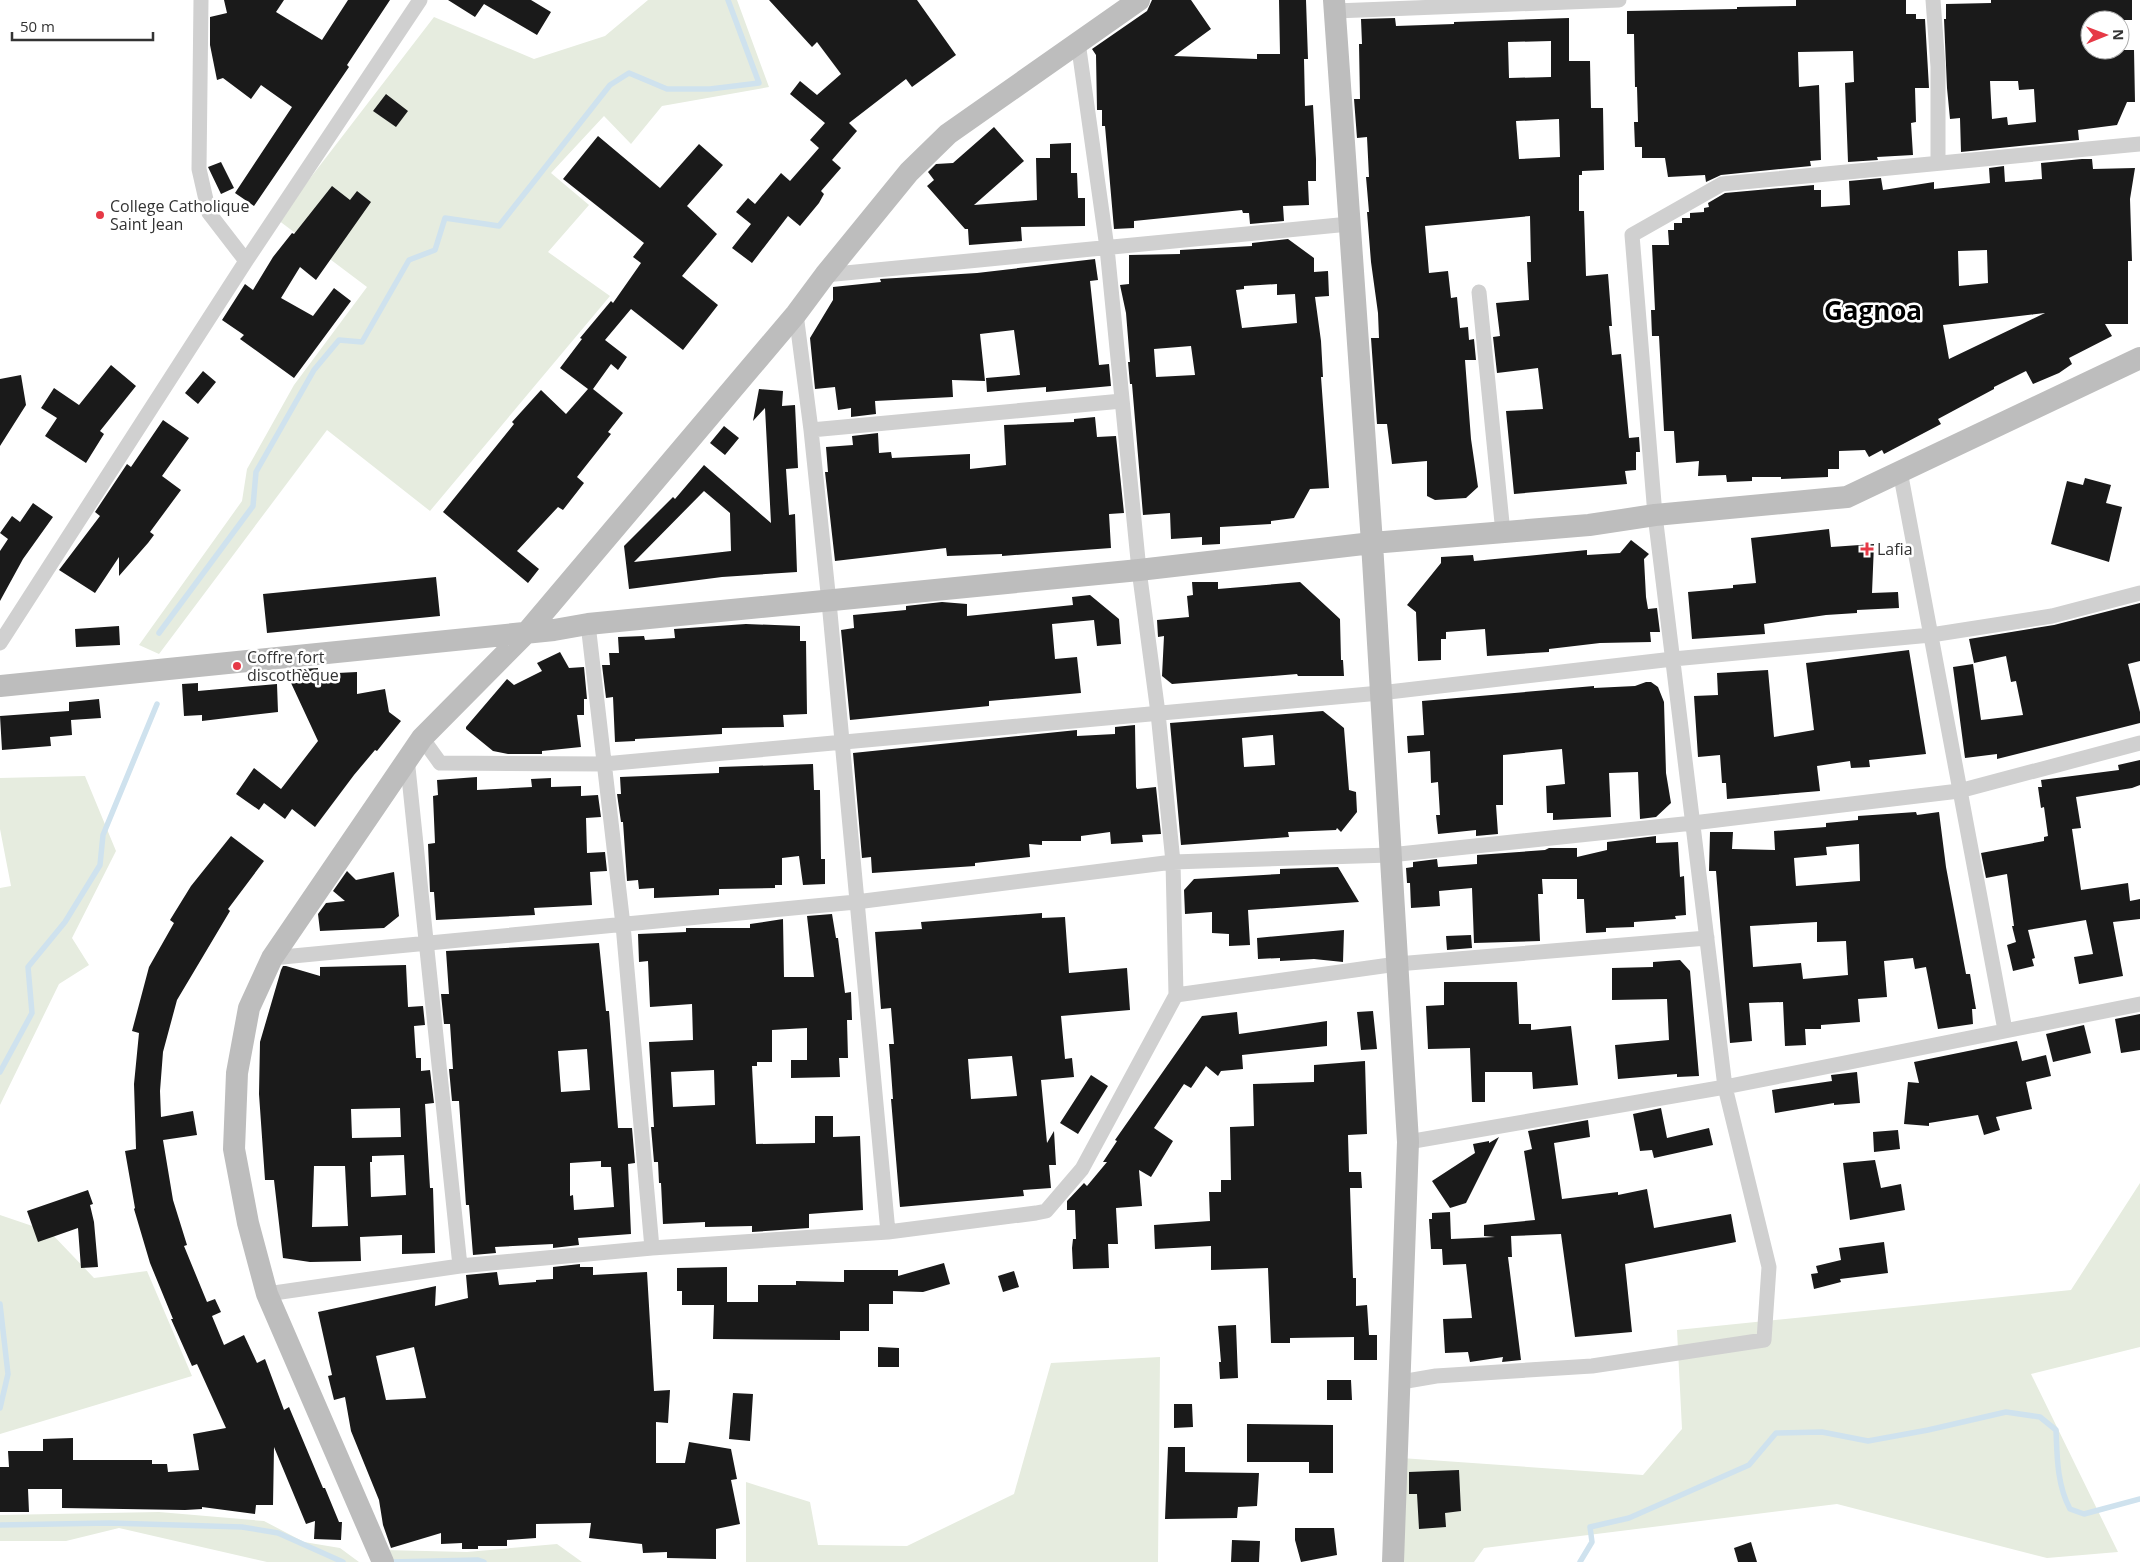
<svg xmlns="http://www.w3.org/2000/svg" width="2140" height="1562" viewBox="0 0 2140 1562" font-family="'Open Sans',sans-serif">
<rect width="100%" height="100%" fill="#fff"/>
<path fill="#e6ecdf" d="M648,0h89l32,87 -107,19 -31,38 -27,-28 -53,57 38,32 -41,47 62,44 -180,215 -103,-81 -168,224 -20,-9 103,-144 5,-32 47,-84 73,-98 -89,-67 156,-203 100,42 71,-23z
M85,776l31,75 -44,87 17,27 -30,19 -59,121v-217l11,-2 -11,-57v-51z
M2140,1183v164l-109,27 87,178 -71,6 -210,-54 -353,44 -10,14h-72l-1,-104 242,17 39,-46 -5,-99 394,-40z
M0,1215l50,17 44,46 53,-7 45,105 -192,58z
M1160,1357l-2,205h-412v-80l64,20 8,43 89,1 107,-52 37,-131z
M159,1512l105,9 40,21 36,6 19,14h-92l-148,-34 -53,13h-66v-26z
M557,1544l25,18h-190l-8,-12 83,2z"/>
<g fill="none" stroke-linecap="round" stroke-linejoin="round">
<path stroke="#cfe2ee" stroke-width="5.5" d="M159,633l94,-127 3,-34 58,-102 25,-30 23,2 47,-82 26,-10 10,-32 54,8 111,-141 19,-12 38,16h43l49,-6 -31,-83
M0,1072l32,-59 -4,-46 37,-45 35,-57 3,-30 54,-131
M0,1304l8,70 -8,34
M0,1525l110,-2 132,4 36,6 65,29
M391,1562l87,-2 6,2
M1580,1562l12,-20 -2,-15 39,-9 120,-53 27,-32 46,-1 46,9 60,-11 78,-18 34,5 16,13c1,26 1,55 14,79l14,5 56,-15"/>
</g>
<path fill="#1a1a1a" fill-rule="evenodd" d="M224,0h60l-8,12 46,28 26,-40h42l-43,65 2,2 -95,139 -19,-13 57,-86 -31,-22 -10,14 -28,-21 -6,2 -7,-35v-28l17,-4z
M448,0h83l20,12 -14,23 -53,-31 -9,13z
M769,0h148l39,55 -44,32 -6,-8 -57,44 8,8 -25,29 9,8 -20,23 3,3 -5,9 -19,23 -12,-10 -36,47 -20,-15 19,-24 -15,-12 12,-14 7,6 26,-31 9,8 29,-33 -9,-8 15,-17 -35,-29 10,-13 17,14 24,-21 -24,-32 -5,5z
M1152,0h39l20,29 -37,27 83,3v-5h23l-1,-54h27l2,59h-4l1,47 8,-1 3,54v22h-8l1,24 -26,1 1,15 -34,3 -1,-11h-6l-1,-3 -108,11v7l-20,1 -9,-103h-3v-16h-5l-1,-55 -4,-6 55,-38z
M1796,0h110v14h10v5h9l4,69h-14l1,34 -5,1 2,32 -36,2 1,3 -30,2 -3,-79 9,-1 -1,-31 -55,1 1,35 20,-2 2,75 -11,1 1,5 -90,9 -15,7 -1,-7 -37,2 -3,-19h-23v-11h-7l-1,-25h4l-1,-35h-2l-1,-53h-7v-23l110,-2v-2l59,-1z
M1991,0h141v20h-42v30h44l1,52h-8l-10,23 -39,5 1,10 -118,12 -1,-34 -10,1 -3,-31 -3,-69h2v-15l45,-1zM1990,81h28l1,9 15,-1 2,33 -28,3 -1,-8 -15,2z
M1395,18l1,8 58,-2v-2l115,-4v43h21l1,47h12l1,62 -22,1v4h-3v36h5l2,65 22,-2 4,52h-3l3,29 9,-1 8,84 10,-1 1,15h-4v18l-11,1 2,13 -113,10 -8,-83 37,-2 -5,-41 -41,5 -4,-36 7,-1 -4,-33 33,-3 -2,-38h4l-1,-46 -105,10 4,47 19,-2 3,27 6,-1 3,31 8,-1 1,13 5,-1 2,21h-11l6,79 7,48 -12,11 -31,2 -8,-4v-35l-35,3 -5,-40h-10l-6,-86h8l-1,-25 -7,-51 -4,-50h2l-3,-35h3l-2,-40 -10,1 -3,-39h6l-1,-55h3l-1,-25zM1551,41v36l-42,1 -1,-36zM1559,119l1,38 -41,2 -3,-38z
M386,94l22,17 -12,16 -23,-16z
M994,127l30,34 -50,44 63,-5 -1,-42h14v-14l21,-1v30h6l1,25h7v28l-64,1 1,14 -53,4 -1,-16h-3l-38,-43 7,-6 -6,-8 8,-8 17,-1z
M598,136l62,52 39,-44 24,21 -36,41 30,28 -35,42 36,29 -35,45 -52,-41 -26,31 22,17 -9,13 -7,-6 -18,25 30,24 -15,19 3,2 -34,43 7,6 -21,27 -5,-3 -41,44 22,18 -11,14 -85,-71 71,-88 -2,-2 29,-32 25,24 22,-25 -28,-21 22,-29 -2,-1 31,-37 2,2 28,-40 -8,-6 11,-14 -81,-64z
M2082,159h10l1,10 42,-1 -5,31 2,62h-4v63h-23l7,12 -43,22 3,6 -13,9 -26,11 -7,-13 -32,16v2l-56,30 3,5 -57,30 -2,-4 -13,7 -4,-7 -26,1v18h-11v8l-47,2v-2h-29v4l-25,1 -1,-7 -28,1 1,-15 -23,2 -2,-32h-10l-5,-95h-7l-1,-26h4l-3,-65h17l-1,-15h6v-7h8v-5h8v-5l14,-1v-4l5,-1 -1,-4 17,-10 89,-8v5h7v17l29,-2 -1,-24 32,-3 2,12 51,-8v7l56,-6 -1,-15 15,-2 1,16 37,-3 -1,-16zM1987,250l1,33 -29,3 -1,-35zM2045,313l-96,46 -6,-34z
M221,162l13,26 -13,6 -13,-27z
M332,186l18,14 7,-9 14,11 -55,78 -16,-13 -19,31 32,18 21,-28 17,13 -57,77 -54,-39 4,-4 -22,-15 23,-36 8,6 20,-33 19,-24 2,1z
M1288,239l26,19v14l14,-1 1,25 -14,1 6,44 2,36h-2l8,111 -19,1 -16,29 -23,3v3l-51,3v17l-18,1v-8l-31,2 -1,-26 -27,2 -11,-131h-2l-2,-22h2l-4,-49 -6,-28 9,-1v-29l51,-1v-4l72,-4v-3zM1277,284v11l18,-1 2,29 -55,5 -6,-38 8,-1v-3zM1191,346l4,29 -39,2 -2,-28z
M1095,259l3,21 -8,1 9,84 10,-1 2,22 -65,6v-5l-59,5 -1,-14 34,-3 -6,-45 -34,4 5,47 -33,-1 1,17 -78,4 1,13 -25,3v-9l-13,2 -3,-23 -20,2 -5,-51 23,-38v-13l48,-5 -1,-3 97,-6z
M111,365l25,21 -36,45 4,3 -18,29 -41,-27 12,-18 -16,-10 13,-20 25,17z
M203,371l13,11 -18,22 -13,-11z
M21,375l5,30 -26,41v-67z
M759,389l24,2 -1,15 13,-1 3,63 -12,1 3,46 6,-1 2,58 -75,5 -93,12 -5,-43 49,-49 2,2 29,-34 67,58 -6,-115 -12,13zM704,491l26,22 1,38 -97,11z
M1095,417l2,20 19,-1 8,77 -15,1 2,34 -109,8v-2l-55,2 -1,-8 -111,13 -10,-89h3l-2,-25 27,-2 -1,-9 26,-3 1,20 12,-1 1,6 78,-4v15l36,-4 -2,-40 70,-3v-3z
M163,420l26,18 -27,38 19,14 -31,42 4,3 -6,8 -29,33v-19l-24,36 -36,-23 41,-54 -5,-4 32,-48 4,3z
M724,426l15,12 -14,17 -15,-12z
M2085,478l26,7 -5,18 16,4 -13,55 -58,-18 16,-63 16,4z
M33,503l20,14 -30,42 -23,42v-50l8,-12 -8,-6 12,-17 8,6z
M1829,529l2,18 43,-3 -2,49 26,-1 1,16 -42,2v3l-31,2 -62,9 1,10 -73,5 -4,-47 45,-4v-3l23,-2 -5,-45z
M1631,540l18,14 -5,5 2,38 2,12 9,-1 3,24h-10l1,10 -51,1 -51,6v3l-62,4 -2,-27 -39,3v7h-5v21l-23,1 -2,-49 -9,-7 34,-42v-6l32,-2 1,6 113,-11v5l33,-2z
M436,577l4,39 -173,17 -4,-39z
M1192,582h26v7l82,-7 40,37 1,41h2l1,16h-46l-1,-2 -125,10 -10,-8 2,-40 -6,1 -1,-17 32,-3 -2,-21 6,-1z
M1090,595l29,24 2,25 -24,2 -3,-26 -42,4 3,35 22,-2 4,36 -92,8v5l-139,14 -9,-90 13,-2 -1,-13 53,-5v-4l36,-4 25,2v12l106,-11 -1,-8z
M2140,603v58l-12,3 12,48v11l-143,36v-5l-32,4 -12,-91 20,-3 8,56 42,-5 -7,-34 -5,1 -5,-26 -32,7 -5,-24 85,-14z
M746,624l54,2v15h6l1,73 -24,1 1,12 -62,1v6l-87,5v2l-20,1 -2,-45 -7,1 -4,-33h8l-1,-12h10l-1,-16 26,-1 1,4 30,-2 -1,-9z
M119,626l1,19 -44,2 -1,-18z
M1909,650l17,104 -57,6 1,7 -19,1 -1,-7 -33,5 3,25 -93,8 -1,-16h-4l-2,-28 -22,2 -4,-61 24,-1 -1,-22 51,-3 6,67 40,-7 -8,-67z
M560,652l9,16 15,-1 3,32h-3v16h-7l4,32 -39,4v3h-34l-15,-3 -27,-22v-2l41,-48 7,6 28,-14 -5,-8z
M318,668v6l39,-2v22l28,-5 4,23 12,9 -24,30 -2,-1 -21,25 -39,52 -23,-18 -7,10 -21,-16 -5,7 -23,-16 18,-26 27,21 37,-48 -33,-71z
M1646,682h5l7,5 6,15 2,71 5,30 -15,14 -16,2 -2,-47 -29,1 2,44 -58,3v-7h-6l-1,-27 19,-2 -3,-35 -59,6v50h-7l2,29 -22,2v-6l-38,4 -2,-19h4l-2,-33 -7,1 -1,-32 -22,2 -1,-17 17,-1 -2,-34 172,-15v2l41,-2z
M198,683v8l79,-7 1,28 -76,9v-6l-18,1 -2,-32z
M99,699l2,19 -30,2 1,15 -22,2 1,9 -49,4 -2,-34 69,-5v-9z
M1323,711l21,17 5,62 7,2 1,20 -16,20 -4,-4 -1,2 -48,2 1,5 -108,8 -11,-122zM1273,735l2,30 -31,2 -2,-29z
M1135,725l1,62 1,2 19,-2 5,47 -19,1 1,7 -32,2 -1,-12 -29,4v5h-39v4l-13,-1 1,13 -55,6v3l-103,7 -1,-16 -9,1 -9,-105 224,-23v6l38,-2v-7z
M2140,760v25l-8,3 -56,9 5,31 -9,1 9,61 47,-7 2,18 10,-2v20l-27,3 10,54 -44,8 -5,-27 19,-3 -7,-34 -58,10 7,28 -3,1 2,7 -21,5 -6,-26 9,-3 -4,-16h2l-7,-52 -21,4 -5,-25 63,-12v-4l4,-1 -4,-29 -3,1 -3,-21h4l-1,-7 78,-10 -1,-5z
M813,764l1,26h6l1,69h4v25l-22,1 -4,-29 -17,2v27h-7v3l-56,1v6l-65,3v-10l-15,1 -1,-9 -11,1 -4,-59h-2l-4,-28h4l-1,-17 99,-4v-6z
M477,777v13l55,-3 -1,-8 20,-1v9l30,-1v10l17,-1 3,22 -15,1 1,35 18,-1 2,19 -17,1 2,33 -58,3 1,7 -99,5 -2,-28h-4l-2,-48 7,-1 -2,-47 5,-1 -1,-15z
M1916,812l1,3 22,-3 7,55 20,107h4l6,35h-4l1,15 -35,5 -12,-62 -11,2 -2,-11 -29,3 3,36 -29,2 2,23 -39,3v4h-16l1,16 -21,1 -2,-44 -34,1 3,38 -22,2 -14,-172h-7l1,-39h23l-1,17 43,1 -1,-19 52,-4v-4l32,-3v-4zM1859,844l1,37 -64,5 -2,-28 33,-3 -1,-8zM1817,922v20l29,-1 2,34 -45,4 -2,-16 -48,4 -3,-41z
M231,836l33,25 -36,48 2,2 -53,89 -14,52 -3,39 1,26 32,-6 4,24 -34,5 10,60 14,45 -3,1 23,56 8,-3 6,13 -9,4 12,29 20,-10 13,28 8,-4 19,51 5,-3 34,81h2l14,34h3l-1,18 -27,-1 1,-18 -9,3 -32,-77 -1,58h-17l-1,9 -53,-7v2l-17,1 -123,-2v-19h-34l1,23h-29v-45h9l-1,-16h35v-12l30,-1v22h79v4h15l1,8 31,-2 -6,-36 33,-6 -29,-64 -5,2 -21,-47h2l-23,-56 -16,-54 1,-1 -10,-57 11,-2 -2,-65 5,-51 -7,-2 17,-64 25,-44 -4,-3 21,-34z
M1656,836v7l22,-1 2,35 4,-1 2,39 -11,1 1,3 -42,3v5l-28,1v4l-20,1 -2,-34h-7v-20h-35l1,15h-5l2,47 -66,2 -2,-55 -33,3 1,15 -29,2 -1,-25h-3l-1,-15 7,-1v-5l24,-3 1,8 39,-3v-9l68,-5 4,-2h28v9l30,-7v-8z
M1338,867l21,35 -111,8 2,35 -21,1v-12l-17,-1v-21l-27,2 -1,-24 10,-11 86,-5v-5z
M347,871l9,9 38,-8 5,44 -15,12 -64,3 -2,-17 8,-11 19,-2 -12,-10z
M1042,913v5l23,-1 4,56 58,-5 3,42 -69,6 4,43 7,-1 2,19 -33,3 6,63 7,-12 2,34h-7l2,23 -28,2 1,6 -124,11 -9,-108h2l-4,-55h5l-3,-36 -10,1 -6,-77 47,-3 -1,-7zM1012,1056l5,40 -46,3 -3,-40z
M832,914l4,24h2l7,55 6,-1 1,28h-5l1,38h-9l1,19 -49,1v-18h16v-32l-35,2v32h-15v4h-5l4,78 59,-1v-27h18v21l27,-1 3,74 -54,4v14l-57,4v-6l-47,1v-5l-42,2 -2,-41h-2l-1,-21h-4l-3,-35h3l-5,-85 44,-2 -1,-36 -42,3 -2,-46 -9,1 -1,-28 48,-2v-4h64v-4l33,-5 1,58h30l-7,-61zM714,1070l1,35 -42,2 -2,-35z
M1344,930l-1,32 -29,-3 -34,2v-3l-22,1 -1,-21z
M1471,935l1,13 -25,2 -1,-14z
M599,943l7,68h3l9,117h14l3,35 -7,1 3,70 -53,4 1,7 -26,3v-4l-58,3 1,6 -23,2 -4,-50h-3l-7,-104h-7l-3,-32h4l-3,-45h-6l-3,-30h8l-3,-43zM587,1049l3,41 -29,2 -3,-41zM601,1161v6h10l3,40 -40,3 -1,-15 -3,1v-33z
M1680,960l10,11 9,105 -22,1v-3l-59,5 -3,-34 54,-5 -2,-41 -55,1v-32l41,-1v-5z
M406,965l2,42 15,-1 2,19 -11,1 2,32h5v13l9,-1 4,33 -9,1 5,84h3l2,65 -33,1v-19l-42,2 1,24 -51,1 -27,-4 -9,-78h-9l-6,-86 1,-52 21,-72 2,-4h3l34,10v-9zM400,1108l1,29 -49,1 -1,-29zM404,1155l2,40 -35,2 -1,-35h2v-6zM314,1166h31l3,60 -36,1z
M1444,982h73l2,42h12v6l40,-4 7,59 -45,4 -1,-17h-47v30h-13l-2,-54 -42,1 -2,-43 18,-1z
M1373,1011l4,38 -16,1 -4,-38z
M1237,1012l2,22 88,-13v25l-85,9 1,14 -22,2 -3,5 -12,-10 -15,22 -7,-4 -30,44 19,13 -22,36 -12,-7 3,36 -26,2 2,36h-10l1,24 -36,1 -1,-21 1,-9h3l-1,-29h-8v-9l17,-18 3,3 20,-24h-4l14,-21 -2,-1 87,-124z
M2140,1014v36l-19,3 -6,-34z
M2084,1025l7,28 -38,9 -7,-28z
M2017,1041l5,20 24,-6 5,21 -25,6 6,27 -36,8 4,13 -16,5 -6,-20 -49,8v3l-25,-2 4,-42 11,1 -5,-21z
M1365,1061l2,73 -19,1 1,37h12l1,16h-12l3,90h3v28l11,-1 2,30h8v25h-23v-23l-64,1v5h-19l-3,-75 -57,2v-24l-56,3 -1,-24 56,-4 -1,-29h12v-12h10l-1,-53 24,-1 -1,-42 61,-2v-17z
M1857,1072l3,31 -26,2v-2l-59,10 -3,-23 60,-9 -1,-6z
M1091,1075l17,11 -30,48 -18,-11z
M1661,1108l6,30 42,-10 4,17 -59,13 -2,-8 -12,1 -7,-37z
M1588,1120l2,17 -36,6 8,56 56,-7v3l29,-6 7,39 77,-14 5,28 -111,22 7,68 -57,5 -14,-103 -50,2 1,21h-4l13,103 -19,2 1,-5 -33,5 -2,-10 -23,1 -2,-34 29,-1 -6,-54 -23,1 -1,-16h-11l-2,-30h3v-6l18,-1 1,27 44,-2 -11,-1v-11l51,-5 -11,-69 8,-2 -4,-18z
M1898,1130l2,19 -26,3 -1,-20z
M1499,1137l-33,66 -16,5 -18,-27 43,-28 -2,-9 16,-3v2z
M1875,1160l6,28 20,-4 4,26 -55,10 -7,-57z
M88,1190l5,14 -3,1 4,17 4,45 -17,1 -3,-40 -40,14 -11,-31z
M1884,1242l4,31 -48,6 1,3 -27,7 -3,-15 7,-1 -2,-7 25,-6 -2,-12z
M944,1263l6,21 -27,8 -30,-1v13h-24v27h-29v9l-127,-1 1,-34h-32v-14h-5v-23l50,-1v35h31v-17h38v-4l48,1v-12h54v6z
M580,1264v3h13v8l54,-3 7,119 16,-1 -2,33 -12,-1v41h29l4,-21 42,7 6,30 -6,1 9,44 -24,5v30l-49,-1v-6l-24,1 -1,-9 -53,-6 2,-15 -55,1v14l-29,2v6h-29v3h-16v-6l-21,1v-11l-50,15 -8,-23 -4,-25 -28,-69 -6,-34 -11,3 -6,-24 4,-1 -14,-63 118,-26 -1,20 33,-8 -2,-23 31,-3 2,13 37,-3v-2l17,-1v-12zM414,1347l12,51 -40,2 -10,-44z
M1014,1271l5,16 -16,5 -5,-16z
M1236,1325l2,53 -18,1 -1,-17h2l-3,-36z
M878,1347l21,1v19h-21z
M1327,1380h24l1,20h-25z
M733,1393l20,1 -3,47 -21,-2z
M1174,1404h18l1,23 -19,1z
M1247,1424l86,1v48h-24v-11h-62z
M1168,1447h17v25l74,1 -2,33 -19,1 -1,11 -72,1z
M1459,1470l2,41 -16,2 1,14 -27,2 -2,-35h-8v-22z
M1295,1528h39l3,27 -36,7 -6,-22z
M1232,1540l28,1 -1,21h-28z
M1751,1542l6,20h-19l-4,-14z"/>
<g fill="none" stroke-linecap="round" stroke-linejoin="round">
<path stroke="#d0d0d0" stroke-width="15" d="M201,0l-2,169 10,44 37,48
M1933,0l5,67v95
M1335,11l284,-11
M825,275l524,-51
M1479,292l24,241
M796,314l15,116 18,172 59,630
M811,430l311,-29
M1900,471l105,559
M588,624l35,301 29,323
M0,643l246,-382 174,-261
M422,738l18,25 164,1 776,-71 293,-34 258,-24 121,-19 88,-23
M407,758l53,508
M272,958l584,-56 317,-40 217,-7 303,-32 266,-32 181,-48
M1176,995l221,-31 310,-26
M1408,1142l317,-55 415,-83
M267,1294l193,-28 192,-18 236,-16 148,-19 10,-2 36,-42 94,-174 -3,-133 -15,-149 -19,-143 -32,-322 -29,-206
M1401,1382l35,-6 156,-10 172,-26 5,-73 -44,-180 -70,-572 -23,-280 90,-51 418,-40"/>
<path stroke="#bdbdbd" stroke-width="22" d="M1334,0l38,543 36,599 -15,420
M0,686l554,-56 34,-6 551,-54 233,-27 217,-18 66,-10 192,-18 293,-139
M383,1562l-116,-268 -19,-71 -14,-74 3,-76 12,-65 23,-50 150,-220 105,-106 269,-318 29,-39 84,-103 39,-38 191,-134"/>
</g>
<g fill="#e63946" stroke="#fff" stroke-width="2">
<circle cx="100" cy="215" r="5"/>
<path d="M1864.5 541.5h5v5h5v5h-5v5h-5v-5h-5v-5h5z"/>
<circle cx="237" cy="666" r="5"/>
</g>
<g text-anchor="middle" stroke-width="5" stroke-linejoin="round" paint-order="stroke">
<g font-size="16" fill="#333" stroke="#fff" text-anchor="start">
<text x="110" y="212">College Catholique<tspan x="110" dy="18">Saint Jean</tspan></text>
<text x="1877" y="555">Lafia</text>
<text x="247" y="663">Coffre fort<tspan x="247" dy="18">discothèque</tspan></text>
</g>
<g font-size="26" font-weight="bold" fill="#000" stroke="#fff">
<text x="1873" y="320">Gagnoa</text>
</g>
</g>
<g transform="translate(2105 35) rotate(89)"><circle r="24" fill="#ffffff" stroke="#adadad"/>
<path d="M0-4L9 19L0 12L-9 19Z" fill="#e63946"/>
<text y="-8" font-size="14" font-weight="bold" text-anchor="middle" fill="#333333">N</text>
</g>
<path d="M12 32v8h141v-8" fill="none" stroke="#333333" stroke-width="2.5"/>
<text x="20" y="32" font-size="15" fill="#333333" stroke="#ffffff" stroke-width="4" paint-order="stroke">50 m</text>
</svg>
